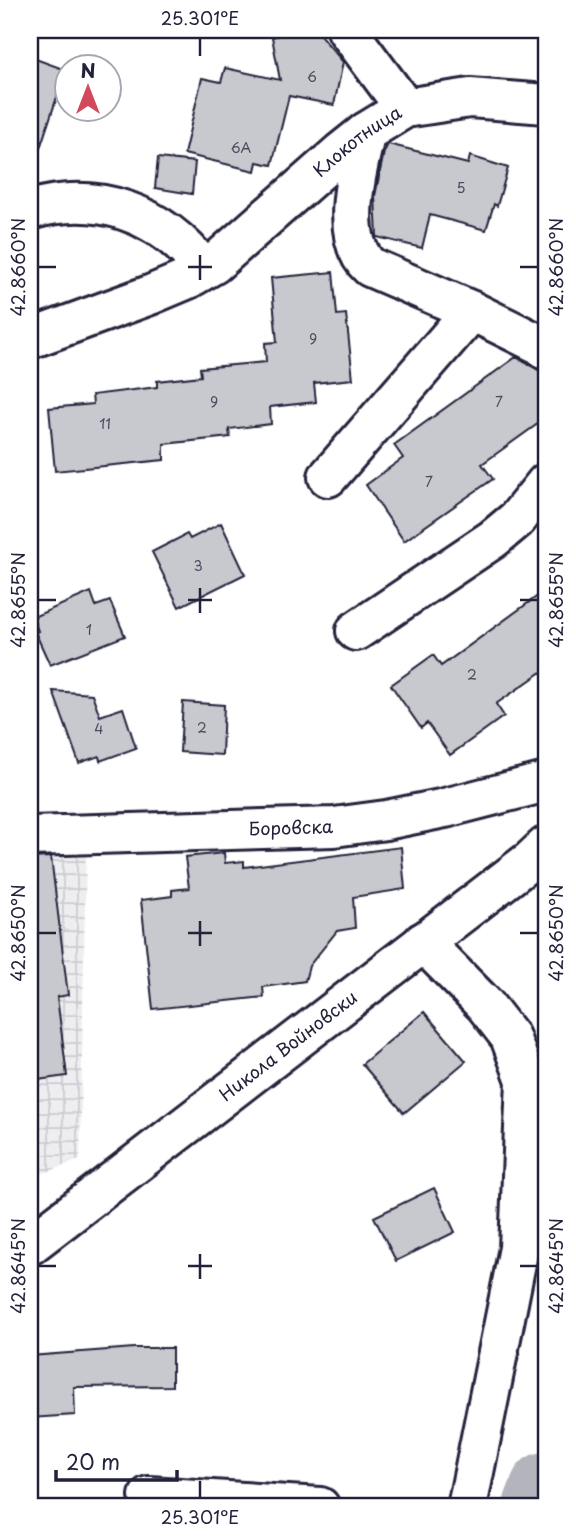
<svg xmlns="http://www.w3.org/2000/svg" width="576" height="1537" viewBox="0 0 576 1537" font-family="'Playpen Sans',sans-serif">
<defs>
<pattern id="industrial-grid" width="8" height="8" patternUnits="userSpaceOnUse" patternTransform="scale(1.75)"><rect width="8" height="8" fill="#eeeef1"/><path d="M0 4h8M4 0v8" fill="none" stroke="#ccccd0"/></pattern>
</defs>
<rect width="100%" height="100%" fill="#fff"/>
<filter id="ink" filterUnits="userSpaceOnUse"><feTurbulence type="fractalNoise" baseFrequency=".0143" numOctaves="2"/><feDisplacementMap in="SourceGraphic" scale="14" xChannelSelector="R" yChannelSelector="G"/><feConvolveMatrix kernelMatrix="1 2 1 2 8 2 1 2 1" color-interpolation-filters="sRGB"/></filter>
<g filter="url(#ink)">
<path fill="url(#industrial-grid)" d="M86,851l-6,309 -50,18v-325z"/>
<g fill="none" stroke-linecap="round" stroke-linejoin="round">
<path stroke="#b4b4bc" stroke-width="72" d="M539,1507l7,-19"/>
</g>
<path fill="#c8c8cf" stroke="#22223b" stroke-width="2" d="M297,30h19l27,32 -9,43 -45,-9 -17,69 -15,-3 -2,9 -71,-17 18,-76 19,4 4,-14 55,12 -8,-43z
M30,57l36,13 -31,93 -5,-1z
M388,144l80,20 2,-8 38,12 -11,38 -3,-2 -8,26 -56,-15 -8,33 -45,-11 -2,-41 9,-44z
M158,158l37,4 -3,32 -37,-6z
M333,272l4,43 9,-1 7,65 -39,4 2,19 -46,5 1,17 -42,5 1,8 -66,7v16l-109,11 -6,-63 44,-4 -1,-9 65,-8v-6l44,-5 -1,-8 66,-6 -1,-19 12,-1 -6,-64z
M516,357l24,14h6v47l-64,46 11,15 -89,62 -38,-56 37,-27 -9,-13z
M221,523l24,51 -66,33 -27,-55 35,-18 3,5z
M546,590v79l-50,35 8,12 -54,39 -23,-32 -6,5 -30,-43 42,-30 8,11z
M91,592l5,14 14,-5 15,35 -75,29 -15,-33 3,-1 -5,-14z
M53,691l39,3 8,22 23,-8 13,40 -36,13 -1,-5 -20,7z
M183,702l41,3 -2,50 -42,-3z
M401,847l4,42 -52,8 2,31 -18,3 -28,35 -4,15 -42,6 1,10 -111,12 -12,-109 31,-4v-6l17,-2 -4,-31 39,-4 1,10 19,-2v6z
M51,857l17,138 -11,2 10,79 -37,5v-223z
M424,1012l42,49 -62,52 -42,-49z
M434,1188l21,44 -59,29 -22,-44z
M134,1348h38v38l-98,1 1,28 -45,3v-62z"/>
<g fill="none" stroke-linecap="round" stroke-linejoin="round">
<g stroke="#22223b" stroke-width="44">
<g id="minor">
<path d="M347,30l58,78"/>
<path d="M366,132c-9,37 -28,106 4,135l102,44 69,34 5,5"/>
<path d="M30,210c68,-20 131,3 174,59"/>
<path id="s1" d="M30,339l120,-44 38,-16 26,-15 127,-112 25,-20 39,-24 65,-10 76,6"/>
<path d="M328,477l144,-166"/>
<path d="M356,631l137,-92 24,-20 29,-36"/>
<path id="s2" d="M30,836l304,-9 52,-7 59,-12 101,-26"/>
<path d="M423,942l62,63 25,32 16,43 -7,168 -52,259"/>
<path id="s3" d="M30,1245l501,-385 15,-14"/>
<path d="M149,1496l171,11"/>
</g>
</g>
<use href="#minor" stroke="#fff" stroke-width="38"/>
</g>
</g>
<path fill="none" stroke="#22223b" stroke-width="2.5" d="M200,38v18M200,255v25M38,267h18M188,267h24M520,267h18M200,588v25M38,600h18M188,600h24M520,600h18M200,921v25M38,933h18M188,933h24M520,933h18M200,1254v25M38,1266h18M188,1266h24M520,1266h18M200,1481v17"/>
<g text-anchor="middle" stroke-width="7" stroke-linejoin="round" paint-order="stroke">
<g font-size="14" fill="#4c4c60">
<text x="312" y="82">6</text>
<text x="241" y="153">6А</text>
<text x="461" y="193">5</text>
<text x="313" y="344">9</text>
<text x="214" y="407">9</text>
<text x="499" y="407">7</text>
<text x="105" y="429">11</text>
<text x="429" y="487">7</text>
<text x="198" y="571">3</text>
<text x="89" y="635">1</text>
<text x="472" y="680">2</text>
<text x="202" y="733">2</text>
<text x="99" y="734">4</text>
</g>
<g font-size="18" fill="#22223b" stroke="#fff">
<text dy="6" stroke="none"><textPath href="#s1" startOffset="388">Клокотница</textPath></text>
<text dy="6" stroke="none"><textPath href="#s2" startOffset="261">Боровска</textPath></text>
<text dy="6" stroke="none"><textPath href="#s3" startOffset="326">Никола Войновски</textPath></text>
</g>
</g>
<rect width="576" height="1537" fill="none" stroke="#fff" stroke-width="77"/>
<g transform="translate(88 88)"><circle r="33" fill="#ffffff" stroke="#a7a7b1" stroke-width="2"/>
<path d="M0-5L12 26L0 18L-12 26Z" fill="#d1495b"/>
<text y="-10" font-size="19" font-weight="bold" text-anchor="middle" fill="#22223b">N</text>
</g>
<path d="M56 1470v10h121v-10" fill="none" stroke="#22223b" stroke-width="3.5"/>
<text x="66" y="1470" font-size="21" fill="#22223b" stroke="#ffffff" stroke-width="5" paint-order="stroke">20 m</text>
<rect x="38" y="38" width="500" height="1460" fill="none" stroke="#22223b" stroke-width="2.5"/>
<g font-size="18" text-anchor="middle" fill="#22223b">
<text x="200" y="25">25.301°E</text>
<text transform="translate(19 267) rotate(-90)" y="6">42.8660°N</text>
<text transform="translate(557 267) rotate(-90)" y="6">42.8660°N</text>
<text transform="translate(19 600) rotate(-90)" y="6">42.8655°N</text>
<text transform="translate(557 600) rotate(-90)" y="6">42.8655°N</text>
<text transform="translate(19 933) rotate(-90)" y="6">42.8650°N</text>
<text transform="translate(557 933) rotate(-90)" y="6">42.8650°N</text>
<text transform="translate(19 1266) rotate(-90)" y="6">42.8645°N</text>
<text transform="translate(557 1266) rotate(-90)" y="6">42.8645°N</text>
<text x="200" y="1524">25.301°E</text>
</g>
</svg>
